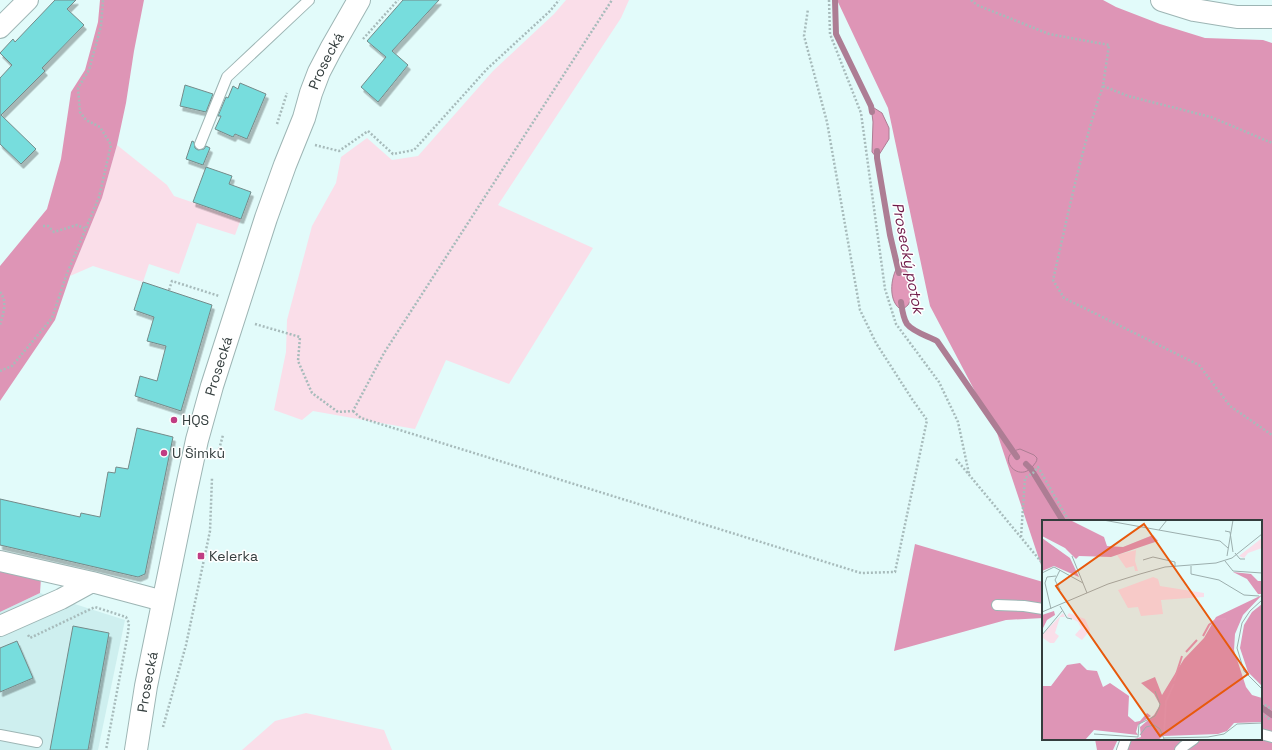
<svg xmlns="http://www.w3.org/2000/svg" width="1272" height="750" viewBox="0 0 1272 750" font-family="'Space Grotesk',sans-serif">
<defs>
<filter id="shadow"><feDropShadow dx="2.5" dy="4.5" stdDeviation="0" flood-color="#0004"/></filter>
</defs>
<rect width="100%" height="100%" fill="#e2fbfa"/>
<path fill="#ceefef" d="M40,593l85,27 -27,130h-98v-138z"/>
<path fill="#fadee9" d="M566,0h63l-8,18 -123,187 95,43 -84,136 -63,-24 -31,69 -102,-18 -11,9 -28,-10 12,-58 1,-32 25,-94 24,-43 5,-26 26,-19 25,22 26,-4 75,-85 61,-57z
M117,145l50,40 7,11 67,23 -6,16 -38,-12 -18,51 -30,-10 -6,18 -50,-16 -23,10 32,-78z
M306,713l78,17 8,20h-150l33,-29z"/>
<path fill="#de95b6" d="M100,0h44l-10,51 -8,52 -9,42 -15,53 -32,78 -15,44 -55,81v-135l47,-57 14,-50 10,-67 14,-22 13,-48z
M837,0h266l13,7 44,17 45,14 58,2 9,3v707h-146l1,-11h134v-218h-218v50l-46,-138 -67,-127 -42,-198z
M915,544l128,38v36l-37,2 -112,31z
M0,568l41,10 -1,15 -40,19z
M1095,739h23l-5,11h-16z"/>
<path fill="#e198b9" stroke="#ad7d94" d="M871,106l11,7 7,15v11l-12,19 -5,-6 1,-30z
M898,266l7,3 3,4 4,24 -4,8 -6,5c-14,-7 -12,-32 -4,-44z
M1020,449l14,6 3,3c0,4 -2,5 -4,8 -15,19 -39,-11 -13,-17z"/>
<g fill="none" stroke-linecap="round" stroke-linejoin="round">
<path stroke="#ad7d94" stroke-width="6" d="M835,0l1,34 35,72 1,6
M877,151v7l13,77 9,38
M901,302c1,7 2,16 6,22 6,8 21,12 30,17l80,116
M1026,464l5,5 32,52
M1261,707l11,8"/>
</g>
<path fill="#7dd" stroke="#748a89" filter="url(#shadow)" d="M55,0h21l-9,9 17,16 -42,43 3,3 -44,44 35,34 -15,15 -21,-20v-66l12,-13 -12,-12 13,-14 2,3z
M403,0h36l-47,51 16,14 -30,37 -17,-15 25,-30 -19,-16z
M240,83l26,11 -19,45 -12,-5 -2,3 -18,-8 6,-13h-3l8,-19 2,1 5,-12 5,3z
M185,85l28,9 -7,18 -26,-6z
M192,141l2,1 1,6 3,2 6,-1 2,-3 4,2 -7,17 -17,-6z
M206,167l26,9 -3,8 22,8 -10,27 -48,-17z
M143,282l69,23 -31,106 -46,-15 5,-20 17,5 9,-35 -19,-5 7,-24 -20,-7z
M137,428l36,9 -28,137 -7,3 -138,-32v-46l80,18 1,-4 19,4 8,-45 7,1 1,-6 12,2z
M73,626l36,7 -21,117h-38z
M17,641l16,37 -33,14v-44z"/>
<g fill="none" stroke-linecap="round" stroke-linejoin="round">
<g stroke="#9db5b4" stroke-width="12">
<path id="service" d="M200,144l27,-67 82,-77
M997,605l27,1 19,3
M1261,734l11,3
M0,735l37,7
M1122,750l4,-11
M1180,750l4,-4 10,-7"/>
</g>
<g stroke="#9db5b4" stroke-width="22">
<path id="minor" d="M0,28l28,-28
M0,561l92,21 71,19
M0,626l61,-27 31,-17"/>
</g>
<g stroke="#9db5b4" stroke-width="24">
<g id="secondary">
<path d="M1162,0l32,10 43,7h35"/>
<path id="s1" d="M136,750l10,-64 40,-195 11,-51 15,-54 54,-168 19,-53 19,-47 7,-25 8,-21 12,-23 28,-49"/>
</g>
</g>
<path stroke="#a7bbbb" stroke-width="2.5" stroke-dasharray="2 2" stroke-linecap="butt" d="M829,0l1,34 31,79 24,176 11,35 43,58 19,40 11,52
M971,0l6,5 72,29 60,11 -6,41 25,10 83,21 61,26
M363,39l35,-39
M1103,86c-22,63 -35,129 -50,194l11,18 135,67 31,41 42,29
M277,124l10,-31
M315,145l24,6 29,-20 25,23 21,-4 73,-81 63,-58 9,-11
M43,226h5l6,6 23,-7 9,4
M169,290l3,-9 47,15
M0,292c8,10 3,22 0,33
M255,324l45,13 -2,24 14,32 26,19 15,-1 31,-58 228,-353
M0,371l12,-5 40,-48 14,-42 33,-79 12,-52 -11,-18 -14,-7 -6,-8 -2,-24 11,-18 12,-44 2,-26
M353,411l8,7 500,155 34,-1 32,-152 -15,-21 -36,-56 -16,-33 -33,-188 -23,-86 4,-27
M217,457l6,-22
M956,459l87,105
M1021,537l4,-59 8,-5 5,-6 31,54
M28,635l2,3 65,-31 31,10 3,6 -1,10 -22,117
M1261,703l11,6
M1261,714l6,3 3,3
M163,727l23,-82 24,-114 2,-53"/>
<use href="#service" stroke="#fff" stroke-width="10"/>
<use href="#minor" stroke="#fff" stroke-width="20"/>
<use href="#secondary" stroke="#fff" stroke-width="22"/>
</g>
<g fill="#c03d83" stroke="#fff" stroke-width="1.5">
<circle cx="174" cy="420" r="4"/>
<circle cx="164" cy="453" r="4"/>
<rect x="197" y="552" width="8" height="8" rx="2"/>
</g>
<g text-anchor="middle" stroke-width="3" stroke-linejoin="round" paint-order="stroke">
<g font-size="14" fill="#333d3d" stroke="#fff">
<text dy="5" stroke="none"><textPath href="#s1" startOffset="717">Prosecká</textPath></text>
<text dy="5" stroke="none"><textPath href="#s1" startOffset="393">Prosecká</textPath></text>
<text dy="5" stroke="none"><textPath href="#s1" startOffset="69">Prosecká</textPath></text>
</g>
<g font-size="14" fill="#333d3d" stroke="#fff" text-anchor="start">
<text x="182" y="425">HQS</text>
<text x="172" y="458">U Šimků</text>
<text x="209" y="561">Kelerka</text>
</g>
<g font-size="15" font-style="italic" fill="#6f1b49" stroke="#fff">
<text transform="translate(908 258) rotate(79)" y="5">Prosecký potok</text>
</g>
</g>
<g transform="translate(1042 520)">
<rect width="220" height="220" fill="#e2fbfa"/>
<path d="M220,18v10l-14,5 -4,5 -5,-2zM94,30l-1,11 3,10h-3l-1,-5 -8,2 -9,-13zM111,57l5,2 2,7 44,7v4l-43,3 2,14 -22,2 -3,-9 -10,1 -10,-18zM21,93l2,4h-5l-5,16 4,3 -5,7h-4l-7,-5v-4zM27,93l16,6 5,11 -8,10 -7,-5 6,-7 -3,-6 -11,-6z" fill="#fadee9"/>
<path d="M0,0h28l34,17 3,9 16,1 30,-12 5,6 -47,16 -32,-1 -3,3 -11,-11 -23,-12zM0,18l28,20 9,19 -25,-11 -12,5zM191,52l18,2 7,7h4v13h-4l-11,-15zM220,75l-19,20 -8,19 -1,16 12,37 6,8 10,3v24l-28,1 -7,8 -9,3 -55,2 -5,4h-27l10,-3 -1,-10 14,-12 6,-10 -6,-11 -13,-11 14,-6 7,18 22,-36 20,-21 12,-21zM220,84v82l-14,-14 -8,-24 4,-23 8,-13zM12,91l1,4 -8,5 -5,10v-15zM38,143l7,7 10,1 6,16 7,-4 19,13 -1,20 7,6 5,-1 7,-8 4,3 -13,9 -2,7 2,3 -44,-5 -9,10h-43v-54h9l16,-21z" fill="#de95b6"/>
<path fill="none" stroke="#e198b9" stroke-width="2" d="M161,116l6,-11 8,-6h9M144,132l11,-12M132,161l8,-25M122,215l2,-34 8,-17"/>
<path fill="none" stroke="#9cafae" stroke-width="1" d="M61,0l117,21 8,7M117,10l8,-10M183,11l5,1 3,20M193,33l5,6h5M30,36l15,37M185,36l6,-36M101,40l10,-3 22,5v5M183,41l8,10 29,2M149,46v8l28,6 25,15 15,1M0,53l12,-6 29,16M18,70l-5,-10 5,-10M220,80l-12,11 -8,12 -5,25 7,23 18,18M18,86l7,12 5,1M9,89l-6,-26 2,-6 9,-1M0,92l66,-28 32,-10 25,-7 51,-4 16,-5 30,-24M0,115l20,-24M52,214l44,3 1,-13 16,-8 4,-8 1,-4 -5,-13M98,215l6,-8 8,-2 6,4 4,10M122,218l44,-1 16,-3 13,-10 25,-1"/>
<path fill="#e8590c" fill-opacity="0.15" stroke="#e8590c" stroke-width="2" d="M102,4l104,150 -88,62 -104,-150z"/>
<rect width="220" height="220" fill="none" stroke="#333d3d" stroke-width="2"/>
</g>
</svg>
